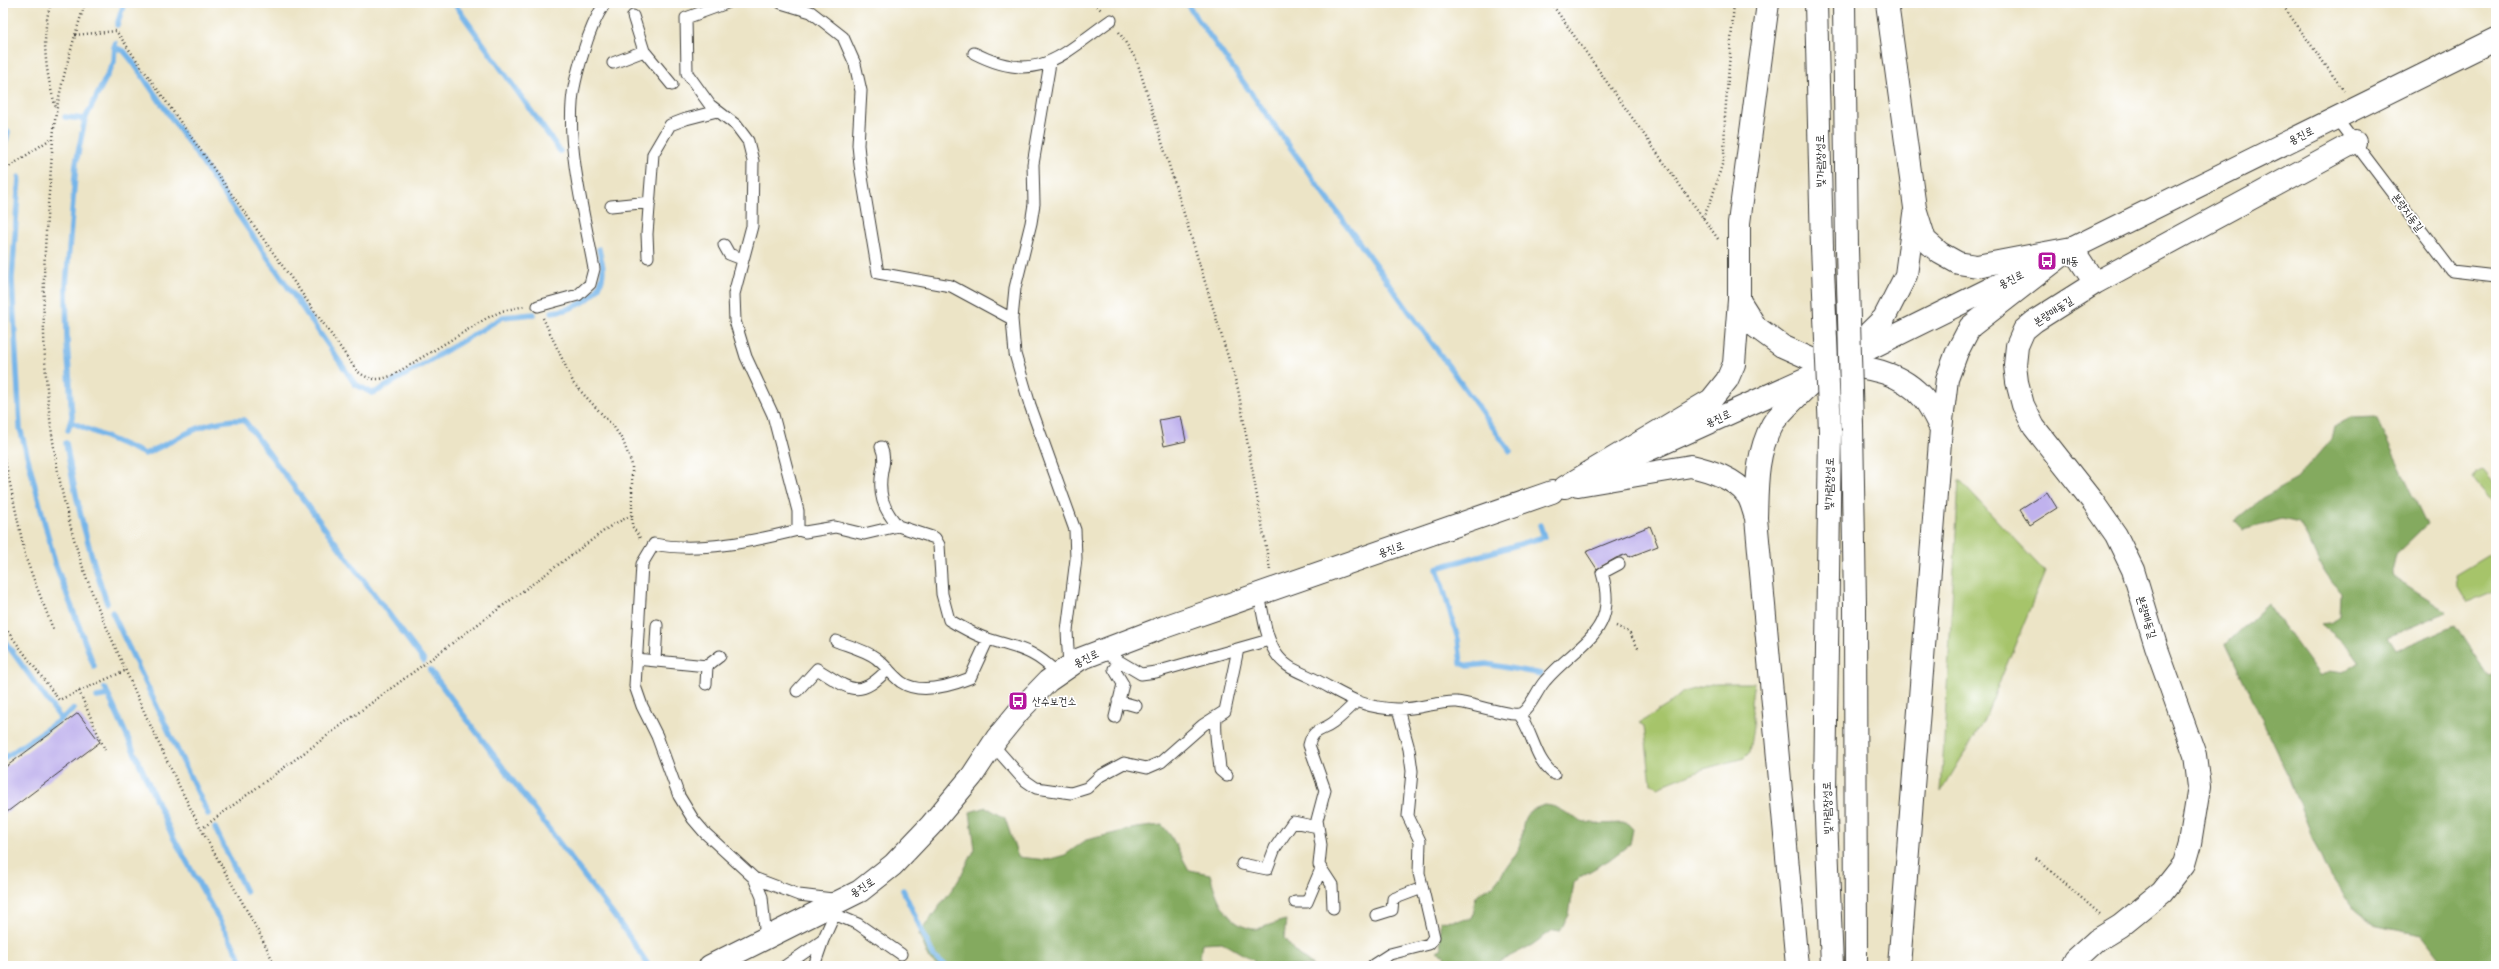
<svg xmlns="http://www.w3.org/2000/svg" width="2499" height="969" viewBox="0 0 2499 969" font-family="Mali,'Poor Story',sans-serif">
<rect width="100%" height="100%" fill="#fff"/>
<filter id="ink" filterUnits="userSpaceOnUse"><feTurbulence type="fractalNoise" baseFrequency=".025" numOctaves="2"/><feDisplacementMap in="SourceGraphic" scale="8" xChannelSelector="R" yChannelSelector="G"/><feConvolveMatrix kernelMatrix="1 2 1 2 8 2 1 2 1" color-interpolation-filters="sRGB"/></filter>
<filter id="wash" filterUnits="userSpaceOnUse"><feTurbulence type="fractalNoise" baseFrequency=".012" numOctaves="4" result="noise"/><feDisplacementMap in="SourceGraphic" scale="16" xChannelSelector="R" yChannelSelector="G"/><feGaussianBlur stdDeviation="0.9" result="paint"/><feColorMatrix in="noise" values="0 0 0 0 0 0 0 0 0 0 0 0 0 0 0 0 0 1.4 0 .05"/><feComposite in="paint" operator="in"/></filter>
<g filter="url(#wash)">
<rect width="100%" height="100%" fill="#ece4c6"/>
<path fill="#a6c46b" stroke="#617044" d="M2482,469l14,17v20l-23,-27 3,-6z
M1959,480l86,92 -62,150 -42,70z
M2496,551v40l-28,12 -11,-18 -1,-10z
M1715,683h39l-3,19 3,25 -4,25 -6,6 -44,12 -42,17 -7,-3 -7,-58 -5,-3 29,-18 15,-13z"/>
<path fill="#84aa5f" stroke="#50633e" d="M2376,417l51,107 -31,30 -5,22 56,36 -59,25 8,13 59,-24 34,51 7,-2v291h-50l-24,-31 -46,-9 -11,-8 -10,-8 -31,-44 -46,-113 -52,-109 42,-40 52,72 10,-5 13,2 17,-11 -11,-15 -28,-23 9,-1 10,-7 1,-24c-24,-23 -25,-42 -42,-69l-17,-4 -39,11 -9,-9 28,-23 35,-19 34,-40 3,-13 17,-8z
M1545,805c14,1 20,8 32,14 14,7 34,4 50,4l6,6 -3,15 -21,16 -29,17 -6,6 -5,32 -9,16 -7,-1 -21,15 -41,21h-41l-5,-10 -8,-5 5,-3 -2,-5v-22l30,-2c7,-9 2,-14 6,-22 5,-8 10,-7 17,-12 4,-4 23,-30 25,-35 9,-23 -3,-37 27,-45z
M986,807l19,11 13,39 29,3 18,-5 21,-15 50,-12 26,-3 9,11 18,34 21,4c6,23 16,51 43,55 6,1 25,-8 33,-9l-2,18 11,14 18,14h-57l-2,-5 -32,-19 -20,1 -3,23h-262l-7,-6 -11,-26 39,-53 17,-32 -5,-37z"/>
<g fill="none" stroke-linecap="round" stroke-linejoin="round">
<path stroke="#76b5e9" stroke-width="5.5" d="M454,3l106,148
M1186,3l324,448
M117,25l7,-22
M114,47l10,4 8,10 223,323 17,9 6,-2 125,-74 31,-3
M65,117l20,2 29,-57 1,-19
M4,148l4,-16
M19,177l-7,102 8,149 35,135 39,103
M552,312c22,-2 51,-15 51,-42 0,-7 -3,-14 -4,-21
M71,422l74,32c37,-16 57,-35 99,-34l180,241
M68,430l4,-13 -5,-75 -1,-55 10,-124 9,-44
M66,443c9,56 22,106 41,160
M1540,525l4,12 -107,31 21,71 3,24 7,3 19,-2 54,10
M112,612l96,202
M3,639l58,80 -58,40
M430,670l196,262 23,34
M105,688l68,149 72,129
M97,697l11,-2
M61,719l13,-10
M215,828l31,64
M903,890l31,67 11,9"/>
</g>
<g id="blocks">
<path fill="#c0b2ed" d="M1181,416l5,25 -22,5 -5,-26z
M2047,492l10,16 -27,17 -10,-16z
M1650,526l8,20 -29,11 -2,-3 -11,4 -19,11 -11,-17z
M78,713l22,29 -97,73v-46z"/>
</g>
</g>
<g filter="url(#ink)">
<use href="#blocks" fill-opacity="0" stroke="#3b3a36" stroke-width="1"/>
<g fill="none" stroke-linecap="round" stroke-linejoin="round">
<g stroke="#3b3a36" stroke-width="13">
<path id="service" d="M727,3l-41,15 1,55 23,32 26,20 12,16 5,20 -1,65 -18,68 1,27 11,36 27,58 25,96v19c-44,11 -100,23 -144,14l-12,20 -7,122 7,20 15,30 22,60 14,23 12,14 49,45
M781,3l30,9 32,25 12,27 6,27 -3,54 2,20 18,108 73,13 61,33
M633,16l11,35 28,34
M974,53c64,33 87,2 137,-33
M613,63l31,-12
M1050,63l-17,101 1,40 -3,19 -16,65 -3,31 3,35 15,51 45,125 1,29 -9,72 2,36
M2336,118l116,153 44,5
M611,206l39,-4
M724,245l5,9 13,5
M648,257l-1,-23 6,-80 17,-29 16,-6 31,-8
M538,306l40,-11 12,-11 4,-15c-9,-51 -26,-115 -22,-166 1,-17 6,-34 11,-50 5,-17 12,-35 22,-50
M881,447c4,9 3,16 1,24 -4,23 1,38 16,55
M798,530l7,2 30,-5 29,7 34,-8 37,12 4,7 3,49 7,26c13,7 25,15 39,19 32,10 45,10 70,35
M1259,594c4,19 6,41 16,58 10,16 23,19 39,27 31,16 46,29 83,30 21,1 40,-8 60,-7 13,1 57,16 65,11 9,-6 15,-23 23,-32 32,-38 75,-47 57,-108l17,-9
M836,641c13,5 29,9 40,17 9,7 16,17 25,24 19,13 49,4 69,-4l18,-39
M1102,651l39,23 15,-2 113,-32
M636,659l71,7 -1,18
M655,661l2,-36
M707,666l13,-10
M797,691l20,-22c33,20 41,32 71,0
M1118,701l18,5
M1519,714c14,18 16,47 35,60
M1115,717l8,-33 -9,-15 5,-7
M1216,717c-2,22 3,33 4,53l7,6
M992,744l31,35 13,9 35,5 16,-5 13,-12 24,-13 23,5 14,-6 42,-37 22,-14 13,-62
M1242,864l25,5 8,-21 18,-26 25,5
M1295,902h12l14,-33
M1333,908l-1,-23 -13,-20 2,-20 -4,-25 8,-30 -16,-45c4,-17 12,-13 24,-22 8,-6 16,-14 23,-21
M834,914l24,10 43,30
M1376,915l16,-5 1,-11 29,-11
M766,940l-4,-43 -8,-19 45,17 42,5 -18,40 -38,26
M1373,965l17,-11 39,-10 5,-7 -15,-64 1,-32 -12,-25 4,-45 -3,-22 -11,-40
M814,966l9,-26"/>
</g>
<g stroke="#3b3a36" stroke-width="24">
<path id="minor" d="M2072,248l23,35
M2072,966l3,-6 22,-20 23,-14 42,-34 22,-28 6,-21 9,-56 -4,-32 -39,-109 -23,-76 -17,-35 -23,-33 -59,-75 -11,-22 -6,-23 -2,-17 2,-19 7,-16 11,-9 60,-38 260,-141"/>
</g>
<g stroke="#3b3a36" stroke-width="24">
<path id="secondary" d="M1626,460l212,-96 658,-325
M710,966l150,-75 33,-26 38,-40 41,-49 25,-38 23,-28 28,-29 32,-22 84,-32 388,-135"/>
</g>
<g stroke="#3b3a36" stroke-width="24">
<path id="trunk" d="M1768,3l-29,220v77l17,27 26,19 47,21
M1816,3l6,244
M1844,3l3,246
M1887,3l28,205 10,32 15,13 18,10 19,3 95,-18
M1840,361l44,-43 22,-43 8,-61
M1838,364c32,4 64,8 86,35 7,9 12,20 17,30l-42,537
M1852,425l3,179 1,362
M1941,429l6,-50 10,-27 13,-25 99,-77
M1830,431l-5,362 7,173
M1578,485l113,-19c18,4 45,13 56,29 4,5 6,14 8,20
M1565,487l146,-87 16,-20 7,-16 5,-64
M1797,966l-41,-448c1,-32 0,-64 16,-93 8,-14 41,-43 54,-56"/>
</g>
<path stroke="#3b3a36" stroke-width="2.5" stroke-dasharray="1 3" stroke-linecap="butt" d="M51,3c-11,33 -5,72 5,105
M85,3c-10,32 -20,65 -27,99 -6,30 -6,60 -9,91 -13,144 -5,292 54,426 31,71 65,148 102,217 23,43 50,85 70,130
M1094,3l7,7
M1551,3l167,236
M2281,3l63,88
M1119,32l18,29 101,328 32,181
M75,35l41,-4 241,340c13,10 21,10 36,4l94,-57 15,-7 23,-5
M3,171l49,-33
M1703,218l9,-20 12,-40 1,-42 9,-113
M543,318l31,66 40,43 9,14 9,24v61l8,12
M3,451l23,108 27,70
M3,625l56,75 68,-30
M1616,626l13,6 10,18
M79,691l26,59
M201,829l411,-304 20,-10
M2036,858l65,57"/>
<use href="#service" stroke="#fff" stroke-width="11"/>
<use href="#minor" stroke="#fff" stroke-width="22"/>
<use href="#secondary" stroke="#fff" stroke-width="22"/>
<use href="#trunk" stroke="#fff" stroke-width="22"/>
<g stroke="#3b3a36" stroke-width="24" stroke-linecap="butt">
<path id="trunk-bridge" d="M1822,247l8,184
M1847,249l5,176"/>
</g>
<use href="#trunk-bridge" stroke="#fff" stroke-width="22"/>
</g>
</g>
<defs>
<g id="bus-square" transform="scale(1)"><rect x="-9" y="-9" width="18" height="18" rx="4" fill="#b5179e" stroke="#fff"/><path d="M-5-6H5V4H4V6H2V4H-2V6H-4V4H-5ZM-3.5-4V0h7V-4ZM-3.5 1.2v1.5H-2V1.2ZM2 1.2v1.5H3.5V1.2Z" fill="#fff"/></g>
</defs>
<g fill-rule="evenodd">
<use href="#bus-square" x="2047" y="261"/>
<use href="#bus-square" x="1018" y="701"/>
</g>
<g text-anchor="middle" stroke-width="3.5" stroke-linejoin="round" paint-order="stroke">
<g font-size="11" fill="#1c1c1c" stroke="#fff">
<text transform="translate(2301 135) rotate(-26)" y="4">용진로</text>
<text transform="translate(1820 161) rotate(-91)" y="4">빛가람장성로</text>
<text transform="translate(2408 212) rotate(53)" y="4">본량지동길</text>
<text transform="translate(2011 279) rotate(-26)" y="4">용진로</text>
<text transform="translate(2053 311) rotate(-33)" y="4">본량매동길</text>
<text transform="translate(1718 418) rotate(-24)" y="4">용진로</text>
<text transform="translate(1829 484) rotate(-89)" y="4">빛가람장성로</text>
<text transform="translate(1391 549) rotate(-19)" y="4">용진로</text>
<text transform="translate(2147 617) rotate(73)" y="4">본량매동길</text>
<text transform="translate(1086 658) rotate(-26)" y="4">용진로</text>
<text transform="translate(1827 808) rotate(-92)" y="4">빛가람장성로</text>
<text transform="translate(862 887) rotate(-33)" y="4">용진로</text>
</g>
<g font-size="11" fill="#1c1c1c" stroke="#fff" text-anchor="start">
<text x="2061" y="265">매동</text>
<text x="1032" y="705">산수보건소</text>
</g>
</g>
<rect width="2499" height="969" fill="none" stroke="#fff" stroke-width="16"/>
</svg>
